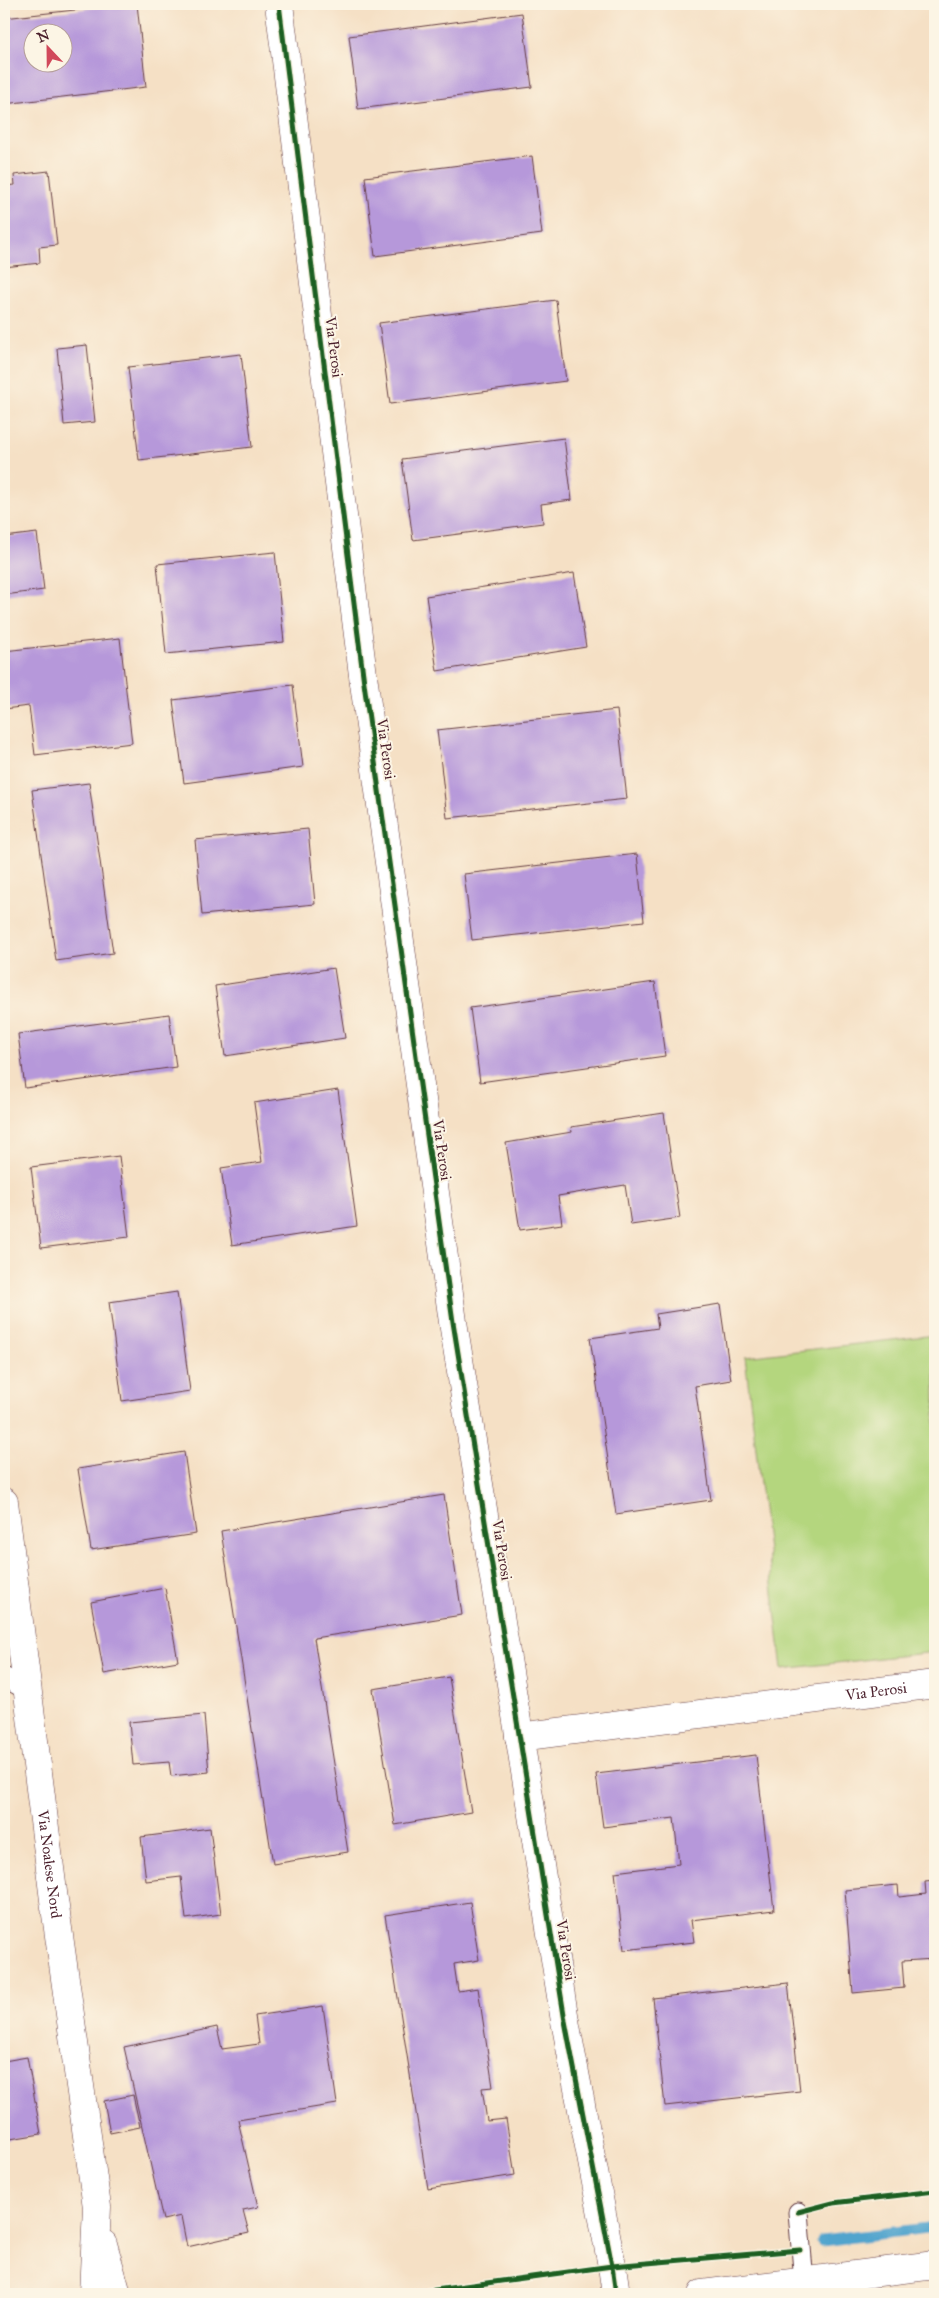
<svg xmlns="http://www.w3.org/2000/svg" width="939" height="2298" viewBox="0 0 939 2298" font-family="'IM FELL Great Primer',serif">
<rect width="100%" height="100%" fill="#fcf5e5"/>
<filter id="ink" filterUnits="userSpaceOnUse"><feTurbulence type="fractalNoise" baseFrequency=".02" numOctaves="2"/><feDisplacementMap in="SourceGraphic" scale="10" xChannelSelector="R" yChannelSelector="G"/><feConvolveMatrix kernelMatrix="1 2 1 2 8 2 1 2 1" color-interpolation-filters="sRGB"/></filter>
<filter id="wash" filterUnits="userSpaceOnUse"><feTurbulence type="fractalNoise" baseFrequency=".0096" numOctaves="4" result="noise"/><feDisplacementMap in="SourceGraphic" scale="20" xChannelSelector="R" yChannelSelector="G"/><feGaussianBlur stdDeviation="1.12" result="paint"/><feColorMatrix in="noise" values="0 0 0 0 0 0 0 0 0 0 0 0 0 0 0 0 0 1.4 0 .05"/><feComposite in="paint" operator="in"/></filter>
<g filter="url(#wash)">
<rect width="100%" height="100%" fill="#f5e0c5"/>
<path fill="#b4d67e" stroke="#7f7a54" d="M935,1335v317l-153,17 -37,-312z"/>
<g fill="none" stroke-linecap="round" stroke-linejoin="round">
<path stroke="#51a4cd" stroke-width="11" d="M822,2241l113,-14"/>
</g>
<g id="blocks">
<path fill="#b698da" fill-rule="evenodd" d="M128,4h9l9,83 -142,17v-86zM32,32h30v30h-30z
M522,13l10,74 -174,22 -9,-73z
M532,156l10,78 -167,22 -10,-79z
M49,171l8,74 -18,2 1,16 -36,4v-81l11,-1 -1,-10z
M556,300l10,81 -176,23 -11,-81z
M87,345l8,77 -31,3 -7,-77z
M241,354l11,93 -113,13 -11,-93z
M564,438l8,62 -31,4 2,19 -130,17 -11,-81z
M37,533l7,57 -40,5v-58z
M275,552l9,90 -118,12 -9,-90z
M574,573l12,74 -149,24 -11,-75z
M120,638l12,105 -97,12 -6,-49 -25,3v-58z
M293,685l10,82 -119,16 -11,-83z
M617,710l10,89 -180,19 -10,-88z
M89,783l24,170 -57,8 -24,-171z
M308,829l7,75 -113,11 -7,-75z
M637,854l7,67 -172,19 -8,-66z
M334,968l11,70 -120,18 -10,-70z
M655,982l10,74 -185,26 -10,-74z
M169,1014l7,53 -151,21 -7,-54z
M338,1090l19,136 -125,19 -11,-77 41,-6 -8,-59z
M664,1113l16,105 -49,7 -6,-40 -67,11 4,28 -42,6 -14,-87 66,-11 -1,-5z
M119,1156l10,81 -88,11 -10,-81z
M177,1292l13,99 -68,10 -13,-99z
M720,1304l11,76 -36,6 16,114 -95,14 -26,-176 68,-10 -2,-14z
M184,1452l12,82 -105,16 -13,-81z
M444,1495l18,120 -148,23 34,214 -75,12 -52,-333z
M165,1588l13,73 -74,13 -13,-72z
M449,1677l22,135 -76,13 -22,-136z
M204,1715l5,57 -38,4 -2,-14 -36,3 -4,-43z
M756,1755l18,155 -83,10 3,22 -70,8 -9,-78 64,-8 -5,-46 -71,9 -7,-53z
M210,1828l11,86 -35,5 -5,-42 -35,4 -5,-44z
M935,1881v78l-33,2 2,27 -51,5 -8,-103 53,-5 1,12 27,-3 -1,-12z
M470,1902l9,58 -25,4 4,27 20,-3 15,99 -11,1 5,33 19,-2 9,56 -87,14 -43,-274z
M788,1983l12,108 -135,15 -12,-108z
M323,2006l14,98 -99,16 20,87 -15,3 6,23 -62,14 -6,-31 -18,4 -39,-173 93,-20 5,22 37,-5 -4,-28z
M27,2057l14,77 -37,6v-79z
M133,2095l7,32 -30,6 -6,-32z"/>
</g>
</g>
<g filter="url(#ink)">
<use href="#blocks" fill-opacity="0" stroke="#643c42" stroke-width="1"/>
<g fill="none" stroke-linecap="round" stroke-linejoin="round">
<g stroke="#643c42" stroke-width="21">
<path id="lane" d="M4,1677l24,14
M798,2212l6,70"/>
</g>
<g stroke="#643c42" stroke-width="29">
<g id="street">
<path d="M279,4l85,679 89,639 112,699 47,245 4,28"/>
<path id="s1" d="M519,1737l416,-53"/>
</g>
</g>
<g stroke="#643c42" stroke-width="29">
<path id="secondary" d="M702,2294l233,-29"/>
</g>
<g stroke="#643c42" stroke-width="29">
<g id="primary">
<path id="s2" d="M4,1502l50,398 43,307 -4,87"/>
<path d="M103,2244l14,50"/>
</g>
</g>
<use href="#lane" stroke="#fff" stroke-width="19"/>
<use href="#street" stroke="#fff" stroke-width="28"/>
<use href="#secondary" stroke="#fff" stroke-width="28"/>
<use href="#primary" stroke="#fff" stroke-width="28"/>
<g stroke="#fcf5e5" stroke-width="8">
<path id="cycleway" d="M279,4l85,679 89,639 112,699 47,245 4,28
M798,2212l35,-9 102,-12
M419,2294l9,-3 184,-25 188,-16"/>
</g>
<use href="#cycleway" stroke="#1b5e20" stroke-width="5"/>
</g>
</g>
<g text-anchor="middle" stroke-width="4" stroke-linejoin="round" paint-order="stroke">
<g font-size="15" fill="#4a1f2b" stroke="#fcf5e5">
<text transform="translate(334 347) rotate(83)" y="5">Via Perosi</text>
<text transform="translate(386 749) rotate(82)" y="5">Via Perosi</text>
<text transform="translate(442 1150) rotate(82)" y="5">Via Perosi</text>
<text transform="translate(502 1550) rotate(81)" y="5">Via Perosi</text>
<text dy="5" stroke="none"><textPath href="#s1" startOffset="360">Via Perosi</textPath></text>
<text dy="5" stroke="none"><textPath href="#s2" startOffset="365">Via Noalese Nord</textPath></text>
<text transform="translate(566 1950) rotate(81)" y="5">Via Perosi</text>
</g>
</g>
<rect width="939" height="2298" fill="none" stroke="#fcf5e5" stroke-width="20"/>
<g transform="translate(48 48) rotate(338)"><circle r="24" fill="#fcf5e5" stroke="#b59f9b"/>
<path d="M0-4L9 19L0 12L-9 19Z" fill="#d1495b"/>
<text y="-8" font-size="14" font-weight="bold" text-anchor="middle" fill="#4a1f2b">N</text>
</g>
</svg>
